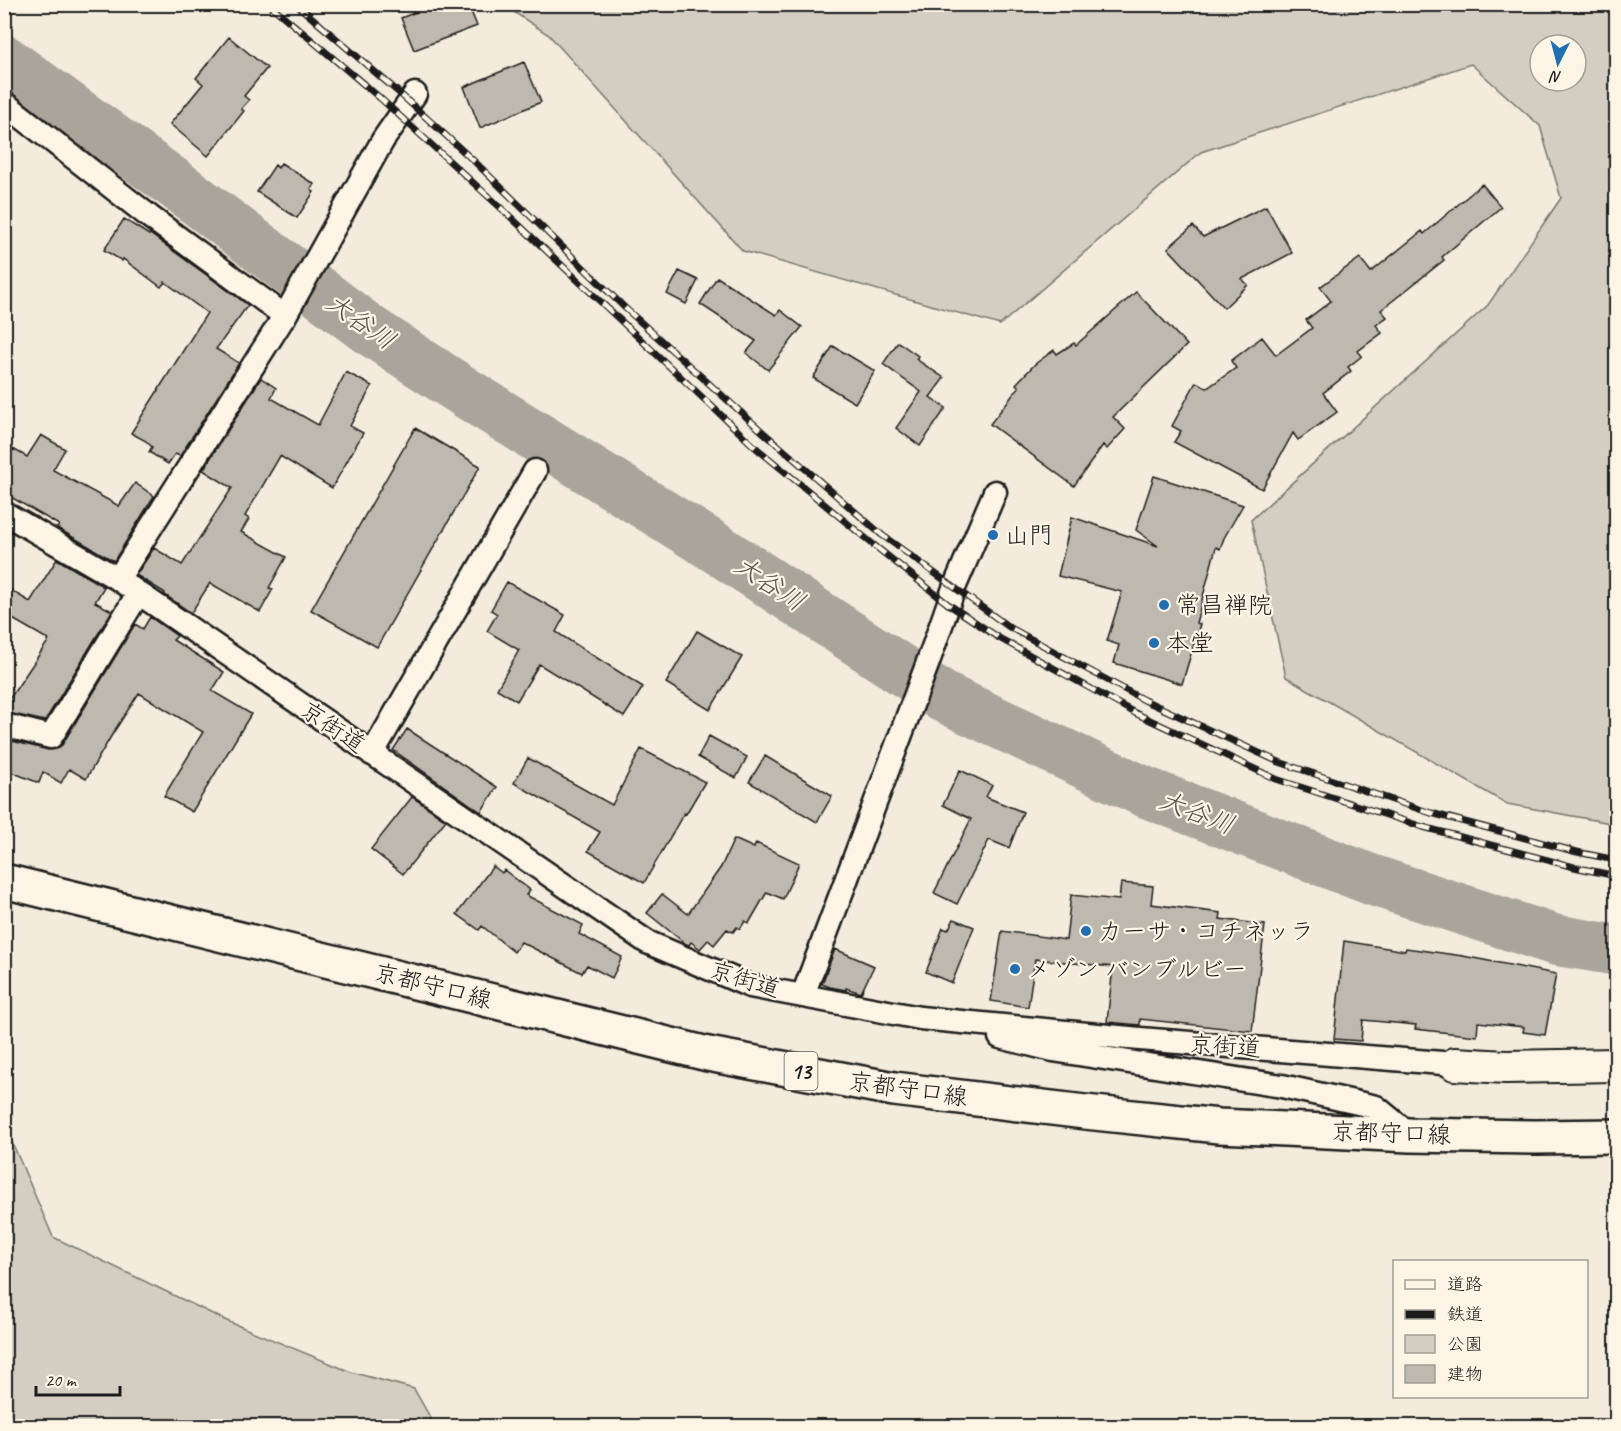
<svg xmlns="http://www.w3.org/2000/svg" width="1621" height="1431" viewBox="0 0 1621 1431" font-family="Caveat,'Klee One',sans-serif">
<rect width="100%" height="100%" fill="#f3ecdd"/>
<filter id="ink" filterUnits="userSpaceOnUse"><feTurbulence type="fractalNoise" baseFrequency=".0167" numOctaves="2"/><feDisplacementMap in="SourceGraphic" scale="12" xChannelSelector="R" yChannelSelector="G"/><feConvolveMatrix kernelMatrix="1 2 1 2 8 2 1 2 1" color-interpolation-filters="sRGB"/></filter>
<g filter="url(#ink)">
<path fill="#d3cec1" stroke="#78756e" stroke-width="1.5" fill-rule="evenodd" d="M503,5h1113v819l-109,-20 -221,-127 -35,-157 237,-215 73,-107 -21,-72 -69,-62 -270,88 -201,173 -257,-74 -194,-216zM1540,45h36v36h-36z
M5,1126l48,111 174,84 124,51 63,17 21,37h-430z"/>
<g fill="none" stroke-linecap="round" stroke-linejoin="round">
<path stroke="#aaa59b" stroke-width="51" d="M4,60l171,124 193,145 98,64 247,153 230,151 202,95 227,88 183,60 61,10"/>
</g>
<path fill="#beb9ae" stroke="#1c1c1c" stroke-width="1.5" d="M436,4h32l9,22 -63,24 -13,-32z
M229,37l38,31 -23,28 5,4 -8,9 3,2 -36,45 -38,-32 33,-40 -7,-6z
M524,62l17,40 -61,26 -16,-41z
M281,163l33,21 -3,6 3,2 -17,26 -40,-26 18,-27 3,3z
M1482,184l19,23 -59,50 2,3 -63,50 6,7 -11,8 6,8 -24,18 4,5 -14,11 3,4 -28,22 14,19 -39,28 -5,-7 -31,56 -88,-47 7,-11 -9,-5 24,-44 11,6 29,-20 -5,-7 31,-24 14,18 36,-27 -6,-8 25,-19 -11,-14 40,-29 11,14 51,-41 2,3z
M1266,206l26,47 -50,26 6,6 -24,23 -56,-60 25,-22 10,11z
M124,219l25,16 1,-1 98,71 -32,44 23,14 -59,93 -5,-2 -7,10 -19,-12 3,-5 -6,-6 -15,-8 76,-120 -42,-31 -4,5 -38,-28 -1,2 -18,-11z
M679,271l19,9 -12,24 -19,-10z
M717,277l59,38 4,-5 22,17 -34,43 -22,-17 10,-12 -56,-37z
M1136,292l51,53 -74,72 12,12 -18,20 -4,-4 -29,41 -84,-62 29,-37 -3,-3 19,-20 19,-14 3,4 17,-11 2,2z
M898,342l20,14 -2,3 28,19 -14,19 16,11 -26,38 -24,-18 25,-36 -38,-28z
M833,346l42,25 -20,32 -42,-25z
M346,372l26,14 -22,40 13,7 -31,55 -52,-32 -35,60 4,3 -8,13 45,25 -17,31 4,1 -13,23 -50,-29 -19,30 -27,-19 1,-1 -29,-18 18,-27 28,17 50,-77 -29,-18 58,-92 15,10 -5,10 47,27z
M415,428l65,38 -103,181 -66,-37z
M41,435l24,14 -12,21 66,36 16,-23 19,13 -40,65 -57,-33 2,-3 -55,-32v-29l9,-15 14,8z
M1154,476l89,29 -19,33 -4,11 -4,-2 -20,76 4,1 -18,60 -68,-21 5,-18 -12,-4 15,-49 -64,-16 14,-59 86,29 -22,-16z
M57,559l47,28 -9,15 17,9 -67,110 -41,-9v-5l45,-67 -45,-26v-28l26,16z
M507,582l58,33 -9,17 87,55 -19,30 -85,-53 -22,37 -20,-12 22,-39 -32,-19 10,-17 -6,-4z
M150,617l27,19 -4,4 51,32 -12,19 39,23 -59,98 -28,-16 39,-64 -64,-39 -26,40 -27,46 -17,-10 -8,14 -18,-11 -4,11 -35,-14v-30l44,11 9,-1 5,-4 73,-121 8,5z
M697,631l45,26 -32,53 -44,-27z
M407,729l90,58 -16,25 -88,-62z
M709,736l38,21 -11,21 -38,-21z
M641,749l64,33 -19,32 -2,-1 -40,70 -56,-32 12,-19 -86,-49 14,-25 84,47z
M765,756l67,40 -15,26 -68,-40z
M960,770l32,15 -6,12 37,15 -14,36 -20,-8 -32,64 -23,-11 37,-74 -28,-14z
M412,797l34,23 -43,54 -32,-25z
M734,839l20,9 2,-5 43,20 -16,36 -16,-7 -18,31 -4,-2 -5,8 -3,-2 -4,5 -6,-3 -13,16 -6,-5 -8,9 -9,-7 -2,3 -3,-1 -39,-31 15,-19 26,20 33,-47z
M493,866l9,7 2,-3 26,20 -4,5 57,30 -4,9 43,23 -10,21 -25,-13 -5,8 -61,-31 -7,10 -32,-26 -3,4 -22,-16z
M1121,883l32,3 -2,18 70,9 -1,6 45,6 -13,106 -112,-12v6l-33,-3 6,-55 -78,-8 -7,48 -37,-6 11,-70 64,9 5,-45 48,5z
M954,919l20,8 -22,56 -26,-11 17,-44 5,2z
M1344,941l61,10 1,-3 57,8 93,18 -11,61 -22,-3 1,-5 -46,-5 -1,14 -62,-7 1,-4 -53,-5 -2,21 -27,-2z
M835,949l39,17 -13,27 -15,-5v2l-16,-3 -8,-3z"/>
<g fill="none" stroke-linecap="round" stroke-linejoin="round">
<g stroke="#1c1c1c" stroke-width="27">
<path id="street" d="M4,103l146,114 135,99
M4,513l114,66 529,363 103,44 170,32 220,21 315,25
M118,579l169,-267 96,-172 32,-46
M4,725l47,12 87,-143
M372,754l163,-283
M803,995l124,-330 27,-77 41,-96
M1000,1037l53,13 229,36 94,21 34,28"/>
</g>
<g stroke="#1c1c1c" stroke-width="36">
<path id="secondary" d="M1455,1064l51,3 110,-2"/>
</g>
<g stroke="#1c1c1c" stroke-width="38">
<path id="primary" d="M4,881l704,173 186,35 191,23 134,14 191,9 125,2 81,-1"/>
</g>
<use href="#street" stroke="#fcf5e5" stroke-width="22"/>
<use href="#secondary" stroke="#fcf5e5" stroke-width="32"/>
<use href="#primary" stroke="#fcf5e5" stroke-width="33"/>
<g stroke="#1c1c1c" stroke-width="7">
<path id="rail" d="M269,4l111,94 121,110 254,239 120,99 73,58 51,34 136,75 141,66 147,48 151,40 42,9
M296,4l101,87 78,71 150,146 139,125 118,102 127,92 135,73 135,62 152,51 146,39 39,8"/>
</g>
<use href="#rail" stroke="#fcf5e5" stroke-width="4.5" stroke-dasharray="14" stroke-linecap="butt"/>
</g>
</g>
<g fill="#1f6fb2" stroke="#fcf5e5" stroke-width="2">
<circle cx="993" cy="535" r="6"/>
<circle cx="1164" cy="605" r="6"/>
<circle cx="1154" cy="643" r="6"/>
<circle cx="1086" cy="931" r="6"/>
<circle cx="1015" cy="969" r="6"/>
</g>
<g text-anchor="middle" stroke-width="4.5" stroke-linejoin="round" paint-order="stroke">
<rect fill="#fcf5e5" stroke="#5f5d58" stroke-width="1.5" x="784.5" y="1052" width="33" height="38" rx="4.5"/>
<g font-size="22" font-weight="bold" fill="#1c1c1c">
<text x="801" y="1079">13</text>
</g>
<g font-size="24" fill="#1c1c1c" stroke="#fcf5e5" text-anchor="start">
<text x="1005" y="543">山門</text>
<text x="1176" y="613">常昌禅院</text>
<text x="1166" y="651">本堂</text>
<text x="1098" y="939">カーサ・コチネッラ</text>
<text x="1027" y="977">メゾン バンブルビー</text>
</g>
<g font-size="24" fill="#1c1c1c" stroke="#fcf5e5">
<text transform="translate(333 727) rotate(34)" y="8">京街道</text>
<text transform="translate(745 979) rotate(17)" y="8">京街道</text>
<text transform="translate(433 986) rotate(14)" y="8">京都守口線</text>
<text transform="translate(1225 1046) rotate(4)" y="8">京街道</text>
<text transform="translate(908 1089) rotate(8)" y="8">京都守口線</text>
<text transform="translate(1391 1133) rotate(2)" y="8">京都守口線</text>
</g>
<g font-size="26" font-style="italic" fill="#55534f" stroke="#fcf5e5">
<text transform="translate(361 321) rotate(35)" y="9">大谷川</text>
<text transform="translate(770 583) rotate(33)" y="9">大谷川</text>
<text transform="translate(1197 812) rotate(21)" y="9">大谷川</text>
</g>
</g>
<rect width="1621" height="1431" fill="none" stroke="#fcf5e5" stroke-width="24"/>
<rect x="12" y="12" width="1597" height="1407" fill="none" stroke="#1c1c1c" stroke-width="2" filter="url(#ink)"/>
<rect x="1393" y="1260" width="195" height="138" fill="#fcf5e5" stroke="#a29e95" stroke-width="1.5"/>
<rect x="1405" y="1280" width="30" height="9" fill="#fcf5e5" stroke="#a29e95" stroke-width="1.5"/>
<text x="1447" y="1290" font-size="18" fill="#1c1c1c">道路</text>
<rect x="1405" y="1310" width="30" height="9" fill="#1c1c1c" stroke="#a29e95" stroke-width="1.5"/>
<text x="1447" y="1320" font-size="18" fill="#1c1c1c">鉄道</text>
<rect x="1405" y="1335" width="30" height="18" fill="#d3cec1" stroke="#a29e95" stroke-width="1.5"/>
<text x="1447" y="1350" font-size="18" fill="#1c1c1c">公園</text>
<rect x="1405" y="1365" width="30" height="18" fill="#beb9ae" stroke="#a29e95" stroke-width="1.5"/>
<text x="1447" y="1380" font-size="18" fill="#1c1c1c">建物</text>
<g transform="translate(1558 63) rotate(186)"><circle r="28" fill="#fcf5e5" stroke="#a29e95" stroke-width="1.5"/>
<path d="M0-4.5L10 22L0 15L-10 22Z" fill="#1f6fb2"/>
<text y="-9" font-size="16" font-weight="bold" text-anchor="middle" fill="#1c1c1c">N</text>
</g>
<path d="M36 1386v9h84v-9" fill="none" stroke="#1c1c1c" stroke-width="3"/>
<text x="45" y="1386" font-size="18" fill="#1c1c1c" stroke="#fcf5e5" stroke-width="4.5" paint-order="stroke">20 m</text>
</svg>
